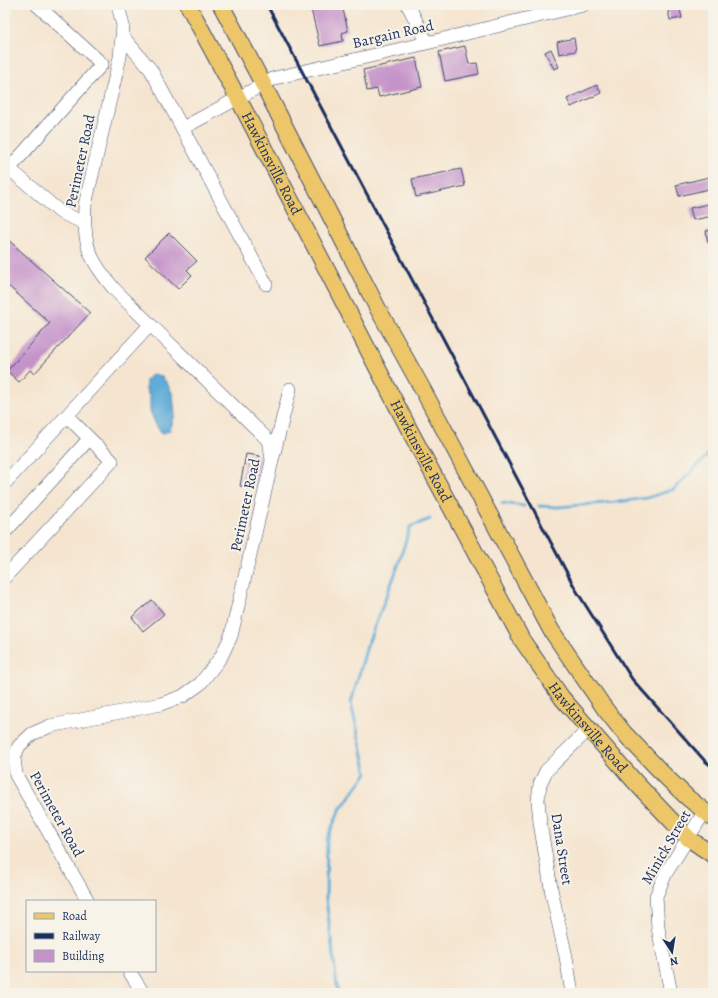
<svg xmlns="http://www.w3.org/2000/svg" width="718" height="998" viewBox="0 0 718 998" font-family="Alegreya,serif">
<rect width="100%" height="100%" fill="#f7f3e8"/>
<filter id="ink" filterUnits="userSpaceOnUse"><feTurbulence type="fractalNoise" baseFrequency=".025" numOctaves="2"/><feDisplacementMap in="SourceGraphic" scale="8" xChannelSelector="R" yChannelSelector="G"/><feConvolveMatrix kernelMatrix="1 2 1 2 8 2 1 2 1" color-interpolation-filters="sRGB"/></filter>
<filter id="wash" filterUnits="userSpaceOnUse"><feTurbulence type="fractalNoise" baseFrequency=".012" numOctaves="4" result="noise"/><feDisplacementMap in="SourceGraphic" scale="16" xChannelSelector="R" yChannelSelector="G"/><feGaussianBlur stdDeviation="0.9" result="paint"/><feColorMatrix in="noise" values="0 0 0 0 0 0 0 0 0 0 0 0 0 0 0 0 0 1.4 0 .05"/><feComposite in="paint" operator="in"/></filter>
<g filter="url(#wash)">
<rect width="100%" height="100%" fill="#f5e5d0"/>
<path fill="#5eacd8" stroke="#3c6e9b" d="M153,374l8,2 6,7 6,12 2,20 -5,15 -8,4 -6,-9 -6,-14v-13l-4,-8v-10z"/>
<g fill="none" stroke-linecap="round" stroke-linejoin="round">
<path stroke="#5eacd8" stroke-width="3" d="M502,503l22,3
M539,506l19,1 59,-5 30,-4 27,-9 32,-32 7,-12
M338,993l-12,-94 1,-60 12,-28 28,-38 -16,-70 16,-57 30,-77 13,-42 20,-8"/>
</g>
<g id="blocks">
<path fill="#c493c9" d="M310,5h32l6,26 -6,2 1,8 -23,5z
M667,5h12l3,13 -12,2z
M574,38l2,13 -17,3 -2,-12z
M465,46l4,18 8,-1 2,11 -34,7 -6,-29z
M551,49l8,18 -5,2 -9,-17z
M416,58l6,29 -43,10 -2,-8 -10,2 -4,-21z
M597,85l4,8 -30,14 -4,-8z
M461,169l4,17 -49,11 -4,-18z
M713,176v12l-34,8 -3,-11z
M713,203v13l-20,4 -3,-12z
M713,230v12l-5,1 -2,-12z
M169,233l28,28 -10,9 5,5 -14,14 -33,-32z
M5,237l85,76 -56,61 -4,-4 -11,12 -12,-11 43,-48 -45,-40z
M246,454l14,2 -6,32 -14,-2z
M152,600l12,14 -21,17 -11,-14z"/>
</g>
</g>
<g filter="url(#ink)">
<use href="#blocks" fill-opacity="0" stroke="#3c4a6f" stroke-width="1"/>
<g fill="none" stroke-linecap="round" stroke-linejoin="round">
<g stroke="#3c4a6f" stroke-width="14">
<path id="minor" d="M408,5l19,38
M123,37l28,33 115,214
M183,128l92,-50 152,-35 156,-38
M5,165l55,47 24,11
M9,169l93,-105 -65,-59
M273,457l17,-68
M5,483l145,-158
M5,532l84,-93
M5,577l107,-116 -45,-45
M88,901l-72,-126 -2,-18 5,-11 13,-12 18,-8 111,-22 22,-8 17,-12 21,-27 10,-21 41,-175 -2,-16 -4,-7 -151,-148c-26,-31 -32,-44 -30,-85l35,-148 3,-31 -5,-21
M129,971l14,22
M572,993l-6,-36 -14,-63 -12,-71 -2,-23 2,-16 6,-13 43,-42
M671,993l-13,-65 -2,-32 10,-23 39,-62"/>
</g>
<g stroke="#3c4a6f" stroke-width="18">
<g id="major">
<path id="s1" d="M188,5l50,93 172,333 112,209 40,58 74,85 52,55 25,17"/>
<path d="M221,5l42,79 115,225 45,81 128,240 54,79 19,24 42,44 22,21 25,20"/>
</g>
</g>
<use href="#minor" stroke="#fff" stroke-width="13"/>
<use href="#major" stroke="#ecc669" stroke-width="16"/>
<path stroke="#1b2f5e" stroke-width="3" d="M267,5l309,585 56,89 73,82 8,6"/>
</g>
</g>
<g text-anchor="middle" stroke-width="4" stroke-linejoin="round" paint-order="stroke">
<g font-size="15" fill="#1b2f5e" stroke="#f7f3e8">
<text transform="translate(393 34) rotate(-13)" y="5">Bargain Road</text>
<text transform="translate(80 161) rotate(-78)" y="5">Perimeter Road</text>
<text dy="5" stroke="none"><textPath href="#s1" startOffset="179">Hawkinsville Road</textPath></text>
<text dy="5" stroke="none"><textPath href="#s1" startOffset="503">Hawkinsville Road</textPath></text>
<text transform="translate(245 505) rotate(-78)" y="5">Perimeter Road</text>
<text dy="5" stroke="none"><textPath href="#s1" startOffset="827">Hawkinsville Road</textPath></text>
<text transform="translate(57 814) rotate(61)" y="5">Perimeter Road</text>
<text transform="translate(666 847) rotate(-60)" y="5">Minick Street</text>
<text transform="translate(562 849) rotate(81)" y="5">Dana Street</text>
</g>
</g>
<rect width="718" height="998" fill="none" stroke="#f7f3e8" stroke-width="20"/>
<rect x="26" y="900" width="130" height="72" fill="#f7f3e8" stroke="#9fa5b1"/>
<rect x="34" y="913" width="20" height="6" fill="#ecc669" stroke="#9fa5b1"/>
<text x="62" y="920" font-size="12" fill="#1b2f5e">Road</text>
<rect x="34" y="933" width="20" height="6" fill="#1b2f5e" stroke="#9fa5b1"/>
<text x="62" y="940" font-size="12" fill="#1b2f5e">Railway</text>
<rect x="34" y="950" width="20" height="12" fill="#c493c9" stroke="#9fa5b1"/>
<text x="62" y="960" font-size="12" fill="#1b2f5e">Building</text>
<g transform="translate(672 952) rotate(168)" stroke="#f7f3e8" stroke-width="3" paint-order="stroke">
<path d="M0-3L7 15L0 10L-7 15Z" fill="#1b2f5e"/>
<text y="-6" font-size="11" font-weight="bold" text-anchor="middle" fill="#1b2f5e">N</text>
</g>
</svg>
